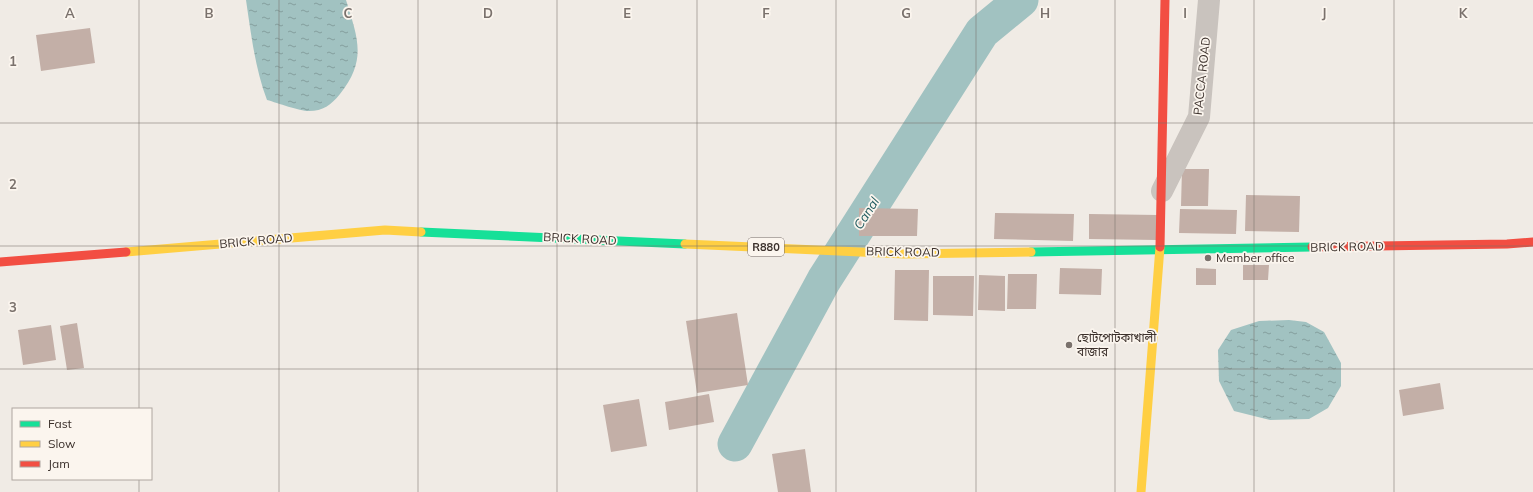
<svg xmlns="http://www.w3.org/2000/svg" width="1533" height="492" viewBox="0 0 1533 492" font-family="Mulish,'Noto Sans Bengali',sans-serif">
<defs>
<pattern id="water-ripples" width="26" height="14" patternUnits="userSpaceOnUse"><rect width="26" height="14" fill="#a1c2c1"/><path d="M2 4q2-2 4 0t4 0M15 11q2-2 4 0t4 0" fill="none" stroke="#849e9d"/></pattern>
</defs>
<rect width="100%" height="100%" fill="#f0ebe5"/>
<path fill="url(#water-ripples)" d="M246,0h100c12,39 21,60 -6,94 -9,11 -17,17 -31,17 -10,0 -31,-8 -42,-11 -12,-32 -16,-66 -21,-100z
M1289,320l17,2 18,10 17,31v23l-13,22 -19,11 -39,1 -36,-9 -15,-30 -1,-31 13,-20 28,-9z"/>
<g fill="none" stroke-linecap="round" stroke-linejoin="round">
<path stroke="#a1c2c1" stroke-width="35" d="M735,444l89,-164 158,-248 39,-32"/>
</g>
<path fill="#c3afa7" d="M90,28l5,35 -54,8 -5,-36z
M1182,169h27l-1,37h-27z
M1246,195l54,1 -1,36 -54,-1z
M859,208l59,1 -1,27h-58z
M1180,209l57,1 -1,24 -57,-1z
M995,213l79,1 -1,27 -79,-2z
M1089,214l69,1 -1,25 -68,-1z
M1243,265h26l-1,15h-25z
M1060,268l42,1 -1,26 -42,-1z
M1196,268l20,1v16h-20z
M895,270h34l-1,51 -34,-1z
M1008,274h29l-1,35h-29z
M979,275l26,1v35l-27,-1z
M933,276h41l-1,40 -40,-1z
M737,313l11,72 -51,8 -11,-72z
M77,323l7,45 -17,2 -7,-44z
M51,325l5,35 -33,5 -5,-35z
M1440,383l4,26 -41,7 -4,-26z
M709,394l5,28 -45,8 -4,-28z
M639,399l8,47 -36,6 -8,-47z
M805,449l6,43h-33l-6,-38z"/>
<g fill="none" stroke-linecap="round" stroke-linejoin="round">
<path stroke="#c9c3be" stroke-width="22" d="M1162,191l37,-74 10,-117"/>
<path stroke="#16e098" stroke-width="9" d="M421,232l264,12
M1031,252l281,-5"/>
<path stroke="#ffcf43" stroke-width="9" d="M685,244l219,10 127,-2
M126,252l259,-22 36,2
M1141,492l19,-245"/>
<path stroke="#f24e42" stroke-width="9" d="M1160,247l5,-247
M1312,247l195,-3 26,-2
M0,262l126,-10"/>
</g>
<path fill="none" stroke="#7a716c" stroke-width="1" stroke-opacity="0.55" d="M139,0v409M279,0v492M418,0v492M557,0v492M697,0v492M836,0v492M976,0v492M1115,0v492M1254,0v492M1394,0v492M0,123h1533M0,246h1533M0,369h1533M139,479v13"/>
<g fill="#7a716c" stroke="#fbf5ee" stroke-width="1.5">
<circle cx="1208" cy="258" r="4"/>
<circle cx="1069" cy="345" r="4"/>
</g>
<g text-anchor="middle" stroke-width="3.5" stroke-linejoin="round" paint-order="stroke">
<rect fill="#fbf5ee" stroke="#756b66" stroke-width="1" x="748" y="238" width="36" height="18" rx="3"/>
<g font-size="11" font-weight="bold" fill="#3b302b">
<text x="766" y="251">R880</text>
</g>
<g font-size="12" fill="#3b302b" stroke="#fbf5ee">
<text transform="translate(1202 76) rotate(-84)" y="4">PACCA ROAD</text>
<text transform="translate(580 239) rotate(3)" y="4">BRICK ROAD</text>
<text transform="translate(256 241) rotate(-5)" y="4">BRICK ROAD</text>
<text transform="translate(1347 247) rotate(-1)" y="4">BRICK ROAD</text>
<text transform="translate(903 252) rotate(1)" y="4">BRICK ROAD</text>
</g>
<g font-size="12" fill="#3b302b" stroke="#fbf5ee" text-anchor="start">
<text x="1216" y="262">Member office</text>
<text x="1077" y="342">ছোটপোটকাখালী<tspan x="1077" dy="14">বাজার</tspan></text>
</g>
<g font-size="13" font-style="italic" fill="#1f5a5e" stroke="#fbf5ee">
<text transform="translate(866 213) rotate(-57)" y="5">Canal</text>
</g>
</g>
<g font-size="13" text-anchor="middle" font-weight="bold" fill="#7a716c" stroke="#fbf5ee" stroke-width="3.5" stroke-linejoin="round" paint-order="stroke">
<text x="70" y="18">A</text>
<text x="209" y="18">B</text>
<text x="348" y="18">C</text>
<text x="488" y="18">D</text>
<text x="627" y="18">E</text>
<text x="766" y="18">F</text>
<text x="906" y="18">G</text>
<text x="1045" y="18">H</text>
<text x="1185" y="18">I</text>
<text x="1324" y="18">J</text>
<text x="1463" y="18">K</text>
<text x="13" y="66">1</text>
<text x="13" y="189">2</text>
<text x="13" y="312">3</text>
</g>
<rect x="12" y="408" width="140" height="72" fill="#fbf5ee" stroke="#aea6a0"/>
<rect x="20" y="421" width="20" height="6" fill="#16e098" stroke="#aea6a0"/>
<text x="48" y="428" font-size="12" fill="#3b302b">Fast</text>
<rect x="20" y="441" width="20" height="6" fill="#ffcf43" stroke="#aea6a0"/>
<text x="48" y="448" font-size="12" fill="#3b302b">Slow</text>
<rect x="20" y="461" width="20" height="6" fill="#f24e42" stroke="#aea6a0"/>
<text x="48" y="468" font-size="12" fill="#3b302b">Jam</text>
</svg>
